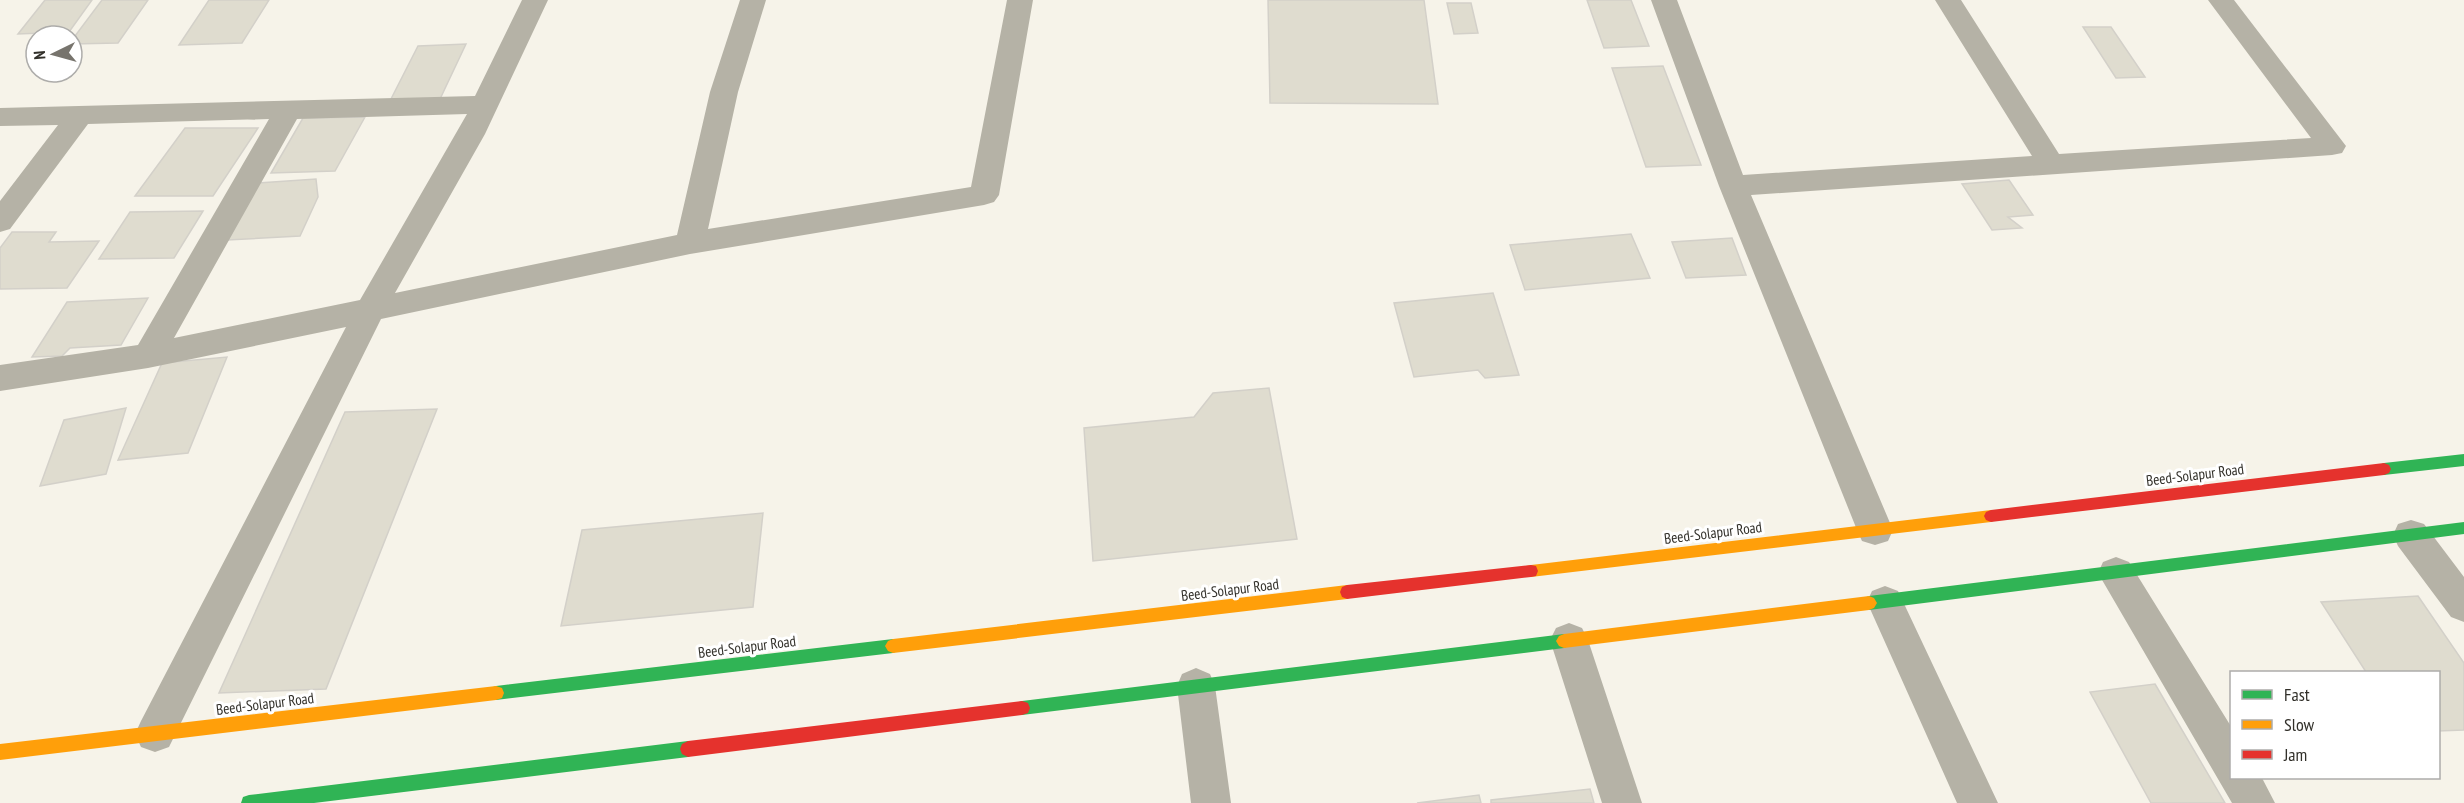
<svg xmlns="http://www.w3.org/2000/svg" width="2464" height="803" viewBox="0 0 2464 803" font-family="'PT Sans Narrow',sans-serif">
<rect width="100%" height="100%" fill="#f6f3e9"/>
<path fill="#dfdccf" stroke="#d3d0c9" stroke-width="1.5" d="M45,0h47l-23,32 -51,2z
M102,0h46l-30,43 -46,1v-4z
M209,0h60l-27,43 -63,2z
M1268,0h156l14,104 -168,-1z
M1587,0h44l18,46 -45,2z
M1447,3h24l7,30 -24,1z
M2083,27h28l34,50 -29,1z
M466,44l-26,55 -50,2 28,-55z
M1663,66l38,99 -55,2 -34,-99z
M365,117l-30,54 -64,2 32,-55z
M185,128h73l-45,68h-78z
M316,179l2,18 -18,39 -72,4 30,-57z
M2009,180l24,35 -25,2 14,11 -30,2 -30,-46z
M203,211l-29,47 -75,1 31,-47z
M12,232h44l-7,10 50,-1 -32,47 -67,1v-41z
M1631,234l19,44 -125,12 -15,-45z
M1732,238l14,37 -60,3 -14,-36z
M1493,293l26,82 -34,3 -7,-8 -64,7 -20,-74z
M148,298l-27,47 -51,3 -8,8 -30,1 35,-55z
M227,357l-39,96 -70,7 44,-97z
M1269,388l28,151 -204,22 -9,-133 110,-11 19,-24z
M126,408l-20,66 -66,12 24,-66z
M437,409l-111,280 -107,4 126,-281z
M763,513l-10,94 -192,19 21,-96z
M2418,596l46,67v67l-26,1v-59h-72l-45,-70z
M2155,684l70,119h-74l-61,-111z
M1590,789l4,14h-103v-3z
M1479,795l2,8h-64z"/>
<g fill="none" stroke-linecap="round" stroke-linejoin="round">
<path fill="#b5b2a6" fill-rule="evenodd" d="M522,0h26l-63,134 -90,159 282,-58 33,-143 30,-92h26l-28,92 -30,137 263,-42 36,-187h26l-34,195 -5,7 -10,3 -294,49 -309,65 -212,428 -14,5 -14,-5 -6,-13 6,-13 205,-394 -198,41 -148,23v-26l138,-20 131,-226 -181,5 -78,105 -10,3v-31l58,-76 -58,1v-18l475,-12zM467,114l-107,186 -186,38 123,-219z
M1651,0h26l66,175 289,-19 -97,-156h26l98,154 252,-16 -103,-138h26l112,146 -4,7 -10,2 -581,40 142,335 -5,11 -13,4 -13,-4 -5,-11 -138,-344z
M2411,520l13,4 40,53v45l-13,-5 -53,-71 -5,-11 5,-11z
M2116,557l13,5 103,166v50h30l13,25h-43l-134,-230 5,-11z
M1885,586l13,5 100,212h-41l-90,-201 5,-11z
M1569,623l13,5 6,12 54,163h-40l-52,-163 6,-12z
M1196,668l14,6 5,12 16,117h-40l-14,-117 5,-12z"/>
<path fill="#30b455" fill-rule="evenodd" d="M2464,454v12l-80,9 -5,-2 -2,-4 2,-4 5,-2z
M2464,522v12l-595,76 -5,-2 -3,-5 3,-5 5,-2z
M1564,634l5,2 3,5 -3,5 -5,2 -542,67 -6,-2 -2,-5 2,-5 6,-2z
M893,639l5,2 3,5 -3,5 -5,2 -397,47 -6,-2 -2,-5 2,-5 6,-2z
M688,741l6,3 2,5 -2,5 -6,3 -374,46h-73l2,-6 6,-2z"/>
<path fill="#ff9f0a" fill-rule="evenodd" d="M1991,510l5,2 2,4 -2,4 -5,2 -460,55 -5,-1 -2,-5 2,-5 5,-1z
M1347,585l5,2 2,5 -2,5 -5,2 -454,54 -5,-2 -3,-5 3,-5 5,-2z
M1869,596l5,2 3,5 -3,5 -5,2 -305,38 -5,-2 -3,-5 3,-5 5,-2z
M496,686l6,2 2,5 -2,5 -6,2 -496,60v-16z"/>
<path fill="#e5322d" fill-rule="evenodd" d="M2384,463l5,2 2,4 -2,4 -5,2 -393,47 -5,-2 -2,-4 2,-4 5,-2z
M1531,565l5,1 2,5 -2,5 -5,1 -184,22 -5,-2 -2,-5 2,-5 5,-2z
M1022,701l6,2 2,5 -2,5 -6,2 -334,42 -6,-3 -2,-5 2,-5 6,-3z"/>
</g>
<g text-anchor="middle" stroke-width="6" stroke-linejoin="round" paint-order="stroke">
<g font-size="15" fill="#32302a" stroke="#fff">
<text transform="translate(2195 475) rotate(-7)" y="5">Beed-Solapur Road</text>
<text transform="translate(1713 533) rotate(-7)" y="5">Beed-Solapur Road</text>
<text transform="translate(1230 590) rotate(-7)" y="5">Beed-Solapur Road</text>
<text transform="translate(747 647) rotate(-7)" y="5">Beed-Solapur Road</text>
<text transform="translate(265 704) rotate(-7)" y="5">Beed-Solapur Road</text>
</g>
</g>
<rect x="2230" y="671" width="210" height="108" fill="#ffffff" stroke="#adacaa" stroke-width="1.5"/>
<rect x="2242" y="690" width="30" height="9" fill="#30b455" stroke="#adacaa" stroke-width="1.5"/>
<text x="2284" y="701" font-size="18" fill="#32302a">Fast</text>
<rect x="2242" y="720" width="30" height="9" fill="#ff9f0a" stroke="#adacaa" stroke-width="1.5"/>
<text x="2284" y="731" font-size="18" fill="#32302a">Slow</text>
<rect x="2242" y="750" width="30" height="9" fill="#e5322d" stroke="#adacaa" stroke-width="1.5"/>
<text x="2284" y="761" font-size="18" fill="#32302a">Jam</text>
<g transform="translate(54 54) rotate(265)"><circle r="28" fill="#ffffff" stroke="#adacaa" stroke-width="1.5"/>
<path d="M0-4.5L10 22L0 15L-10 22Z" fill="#77746d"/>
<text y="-9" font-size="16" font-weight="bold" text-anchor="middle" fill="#32302a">N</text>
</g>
</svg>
